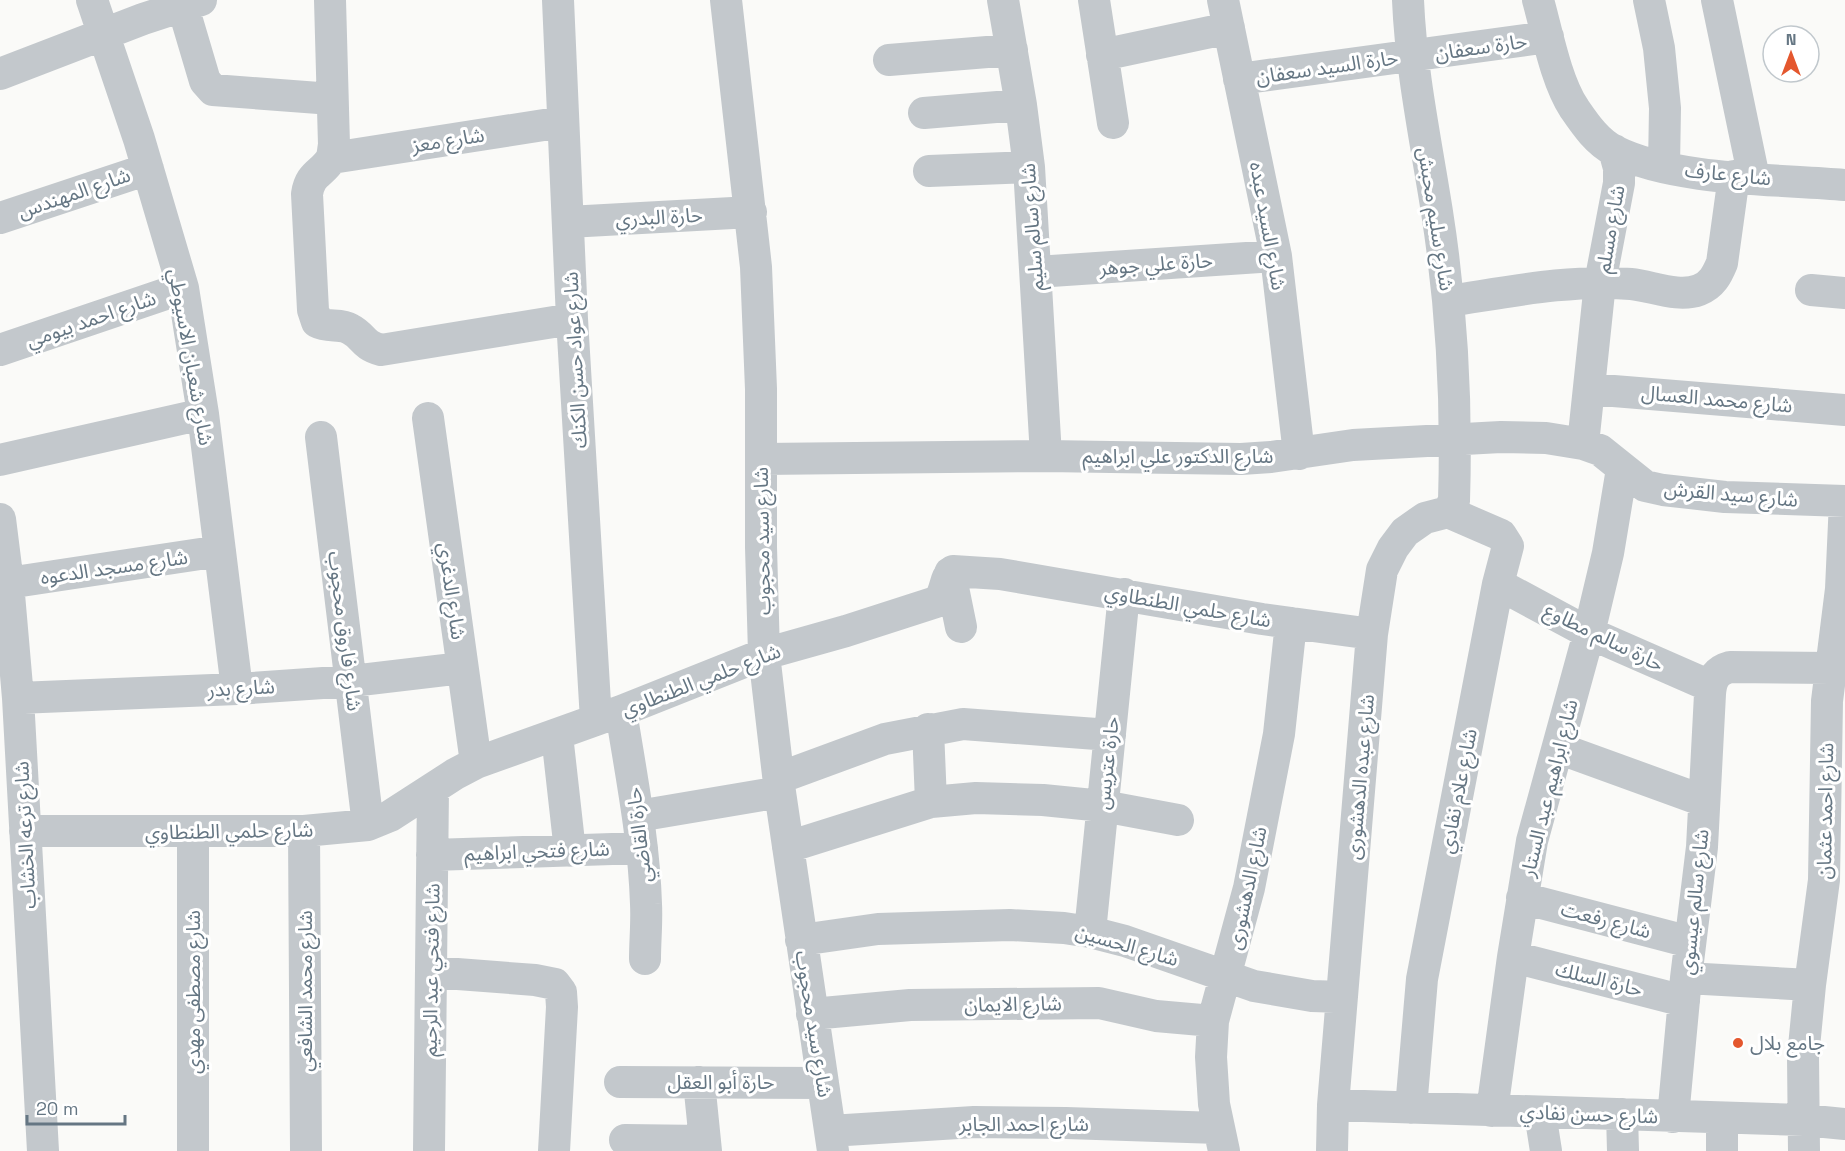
<svg xmlns="http://www.w3.org/2000/svg" width="1845" height="1151" viewBox="0 0 1845 1151" font-family="'Space Grotesk','Noto Sans Arabic',sans-serif">
<rect width="100%" height="100%" fill="#fafaf8"/>
<g fill="none" stroke-linecap="round" stroke-linejoin="round">
<path stroke="#c3c8cc" stroke-width="32" d="M92,0l47,139 44,149 20,126 34,275
M181,0l24,81 8,9 119,9
M330,0l4,145c-1,4 -1,11 -3,14 -9,15 -21,14 -24,35l6,116 4,12c11,6 23,1 33,7 14,7 12,16 31,21l191,-31
M558,0l14,319 24,401
M726,0l30,267 5,122v158l3,107 16,138 53,359
M1003,0l18,105 8,62 17,289
M1094,0l19,123
M1223,0l53,256 23,198
M1538,0c9,32 18,81 36,108 11,16 23,34 41,43 60,30 163,28 230,34
M1649,0l10,48 6,60 -1,58
M1717,0l37,178
M1102,55l127,-27
M889,60l123,-10
M0,74l143,-55 58,-19
M1239,79l309,-42
M924,113l97,-8
M332,158l231,-36
M929,171l100,-4
M0,218l148,-49
M568,222l183,-10
M1036,272l240,-16
M1811,290l34,3
M1449,301c60,-9 121,-22 182,-17 21,2 47,14 68,6 13,-5 18,-15 23,-27l12,-87
M0,350l183,-62
M1589,389l256,21
M428,418l48,345
M321,437l47,388
M1583,444l17,-161 19,-100v-15l-5,-18
M761,459l285,-3 195,3 30,-2 82,-12 148,-8 45,1 37,6 17,6 45,36 18,4 62,7 120,4 -4,88 -14,112 -3,179 -14,105 -7,72 1,94
M0,460l203,-46
M0,519l8,64 10,115 25,453
M950,573l11,54
M8,583l212,-32
M1498,584l91,49 121,53
M18,698l219,-9 115,-8 110,-13
M621,711c10,64 23,128 25,193 1,18 -1,37 -1,55
M928,729l3,73
M557,735l13,116
M1558,748l146,53
M779,778l106,-39 78,-15 147,11
M638,816l142,-24
M25,831h279l64,-6 22,-9 65,-42 21,-11 145,-52 143,-57 82,-23 90,-29c11,-8 7,-23 17,-31l47,3 262,45 110,15
M304,831l2,320
M193,832v319
M788,847l143,-45 45,-4 67,2 60,6 75,14
M432,855l210,-7
M1522,898l168,44
M1090,932l34,-338
M801,940l77,-11 132,-4 54,3 26,4 35,9 129,45 58,10 30,1
M1513,957l171,44
M431,972l104,8 20,4 6,8 1,15 -8,144
M1686,978l124,7
M812,1014l98,-9 189,-2 57,13 57,5
M620,1082l203,1
M699,1082l7,69
M1333,1105l471,15 41,4
M1411,1108l11,-129 76,-395 10,-38 -7,-11 -53,-23
M1492,1111l21,-154 19,-116 57,-208 19,-80 14,-84
M1540,1113l6,38
M1622,1114l1,37
M1673,1117l13,-139 16,-131 8,-153c1,-14 5,-23 20,-27l100,1
M830,1131l144,-9 92,1 152,5
M625,1140l80,1
M429,1151l4,-362
M1224,1151l-10,-47 -3,-47 2,-36 36,-133 30,-154 12,-111
M1332,1151l1,-46 39,-471 10,-64 11,-22 12,-16 20,-14 23,-6 6,-11c3,-97 -2,-193 -17,-289 -11,-70 -26,-141 -29,-212
M1722,1151v-32"/>
</g>
<circle fill="#e4572e" stroke="#fff" stroke-width="2" cx="1738" cy="1043" r="6"/>
<g text-anchor="middle" stroke-width="6" stroke-linejoin="round" paint-order="stroke">
<g font-size="20" fill="#657683" stroke="#fff">
<text transform="translate(1481 47) rotate(-8)" y="7">حارة سعفان</text>
<text transform="translate(1327 67) rotate(-8)" y="7">حارة السيد سعفان</text>
<text transform="translate(448 140) rotate(-9)" y="7">شارع معز</text>
<text transform="translate(1728 174) rotate(6)" y="7">شارع عارف</text>
<text transform="translate(74 193) rotate(-19)" y="7">شارع المهندس</text>
<text transform="translate(659 217) rotate(-3)" y="7">حارة البدري</text>
<text transform="translate(1436 219) rotate(81)" y="7">شارع سليم محبش</text>
<text transform="translate(1268 226) rotate(80)" y="7">شارع السيد عبده</text>
<text transform="translate(1032 227) rotate(-94)" y="7">شارع سالم سليم</text>
<text transform="translate(1610 229) rotate(-80)" y="7">شارع مسلم</text>
<text transform="translate(1156 264) rotate(-4)" y="7">حارة علي جوهر</text>
<text transform="translate(91 319) rotate(-19)" y="7">شارع احمد بيومي</text>
<text transform="translate(191 357) rotate(80)" y="7">شارع شعبان الاسيوطي</text>
<text transform="translate(575 360) rotate(-93)" y="7">شارع عواد حسن الكنك</text>
<text transform="translate(1717 399) rotate(5)" y="7">شارع محمد العسال</text>
<text x="1178" y="463">شارع الدكتور علي ابراهيم</text>
<text transform="translate(1731 494) rotate(5)" y="7">شارع سيد القرش</text>
<text transform="translate(762 541) rotate(-91)" y="7">شارع سيد محجوب</text>
<text transform="translate(114 567) rotate(-8)" y="7">شارع مسجد الدعوه</text>
<text transform="translate(452 591) rotate(82)" y="7">شارع الدغري</text>
<text transform="translate(1188 606) rotate(10)" y="7">شارع حلمي الطنطاوي</text>
<text transform="translate(345 631) rotate(83)" y="7">شارع فاروق محجوب</text>
<text transform="translate(1604 637) rotate(26)" y="7">حارة سالم مطاوع</text>
<text transform="translate(701 680) rotate(-21)" y="7">شارع حلمي الطنطاوي</text>
<text transform="translate(241 688) rotate(-3)" y="7">شارع بدر</text>
<text transform="translate(1107 763) rotate(-84)" y="7">حارة عتريس</text>
<text transform="translate(1360 777) rotate(-85)" y="7">شارع عبده الدهشورى</text>
<text transform="translate(1549 788) rotate(-76)" y="7">شارع ابراهيم عبد الستار</text>
<text transform="translate(1458 791) rotate(-79)" y="7">شارع علام نفادي</text>
<text transform="translate(1825 811) rotate(-89)" y="7">شارع احمد عثمان</text>
<text transform="translate(229 831) rotate(-1)" y="7">شارع حلمي الطنطاوي</text>
<text transform="translate(25 835) rotate(-93)" y="7">شارع ترعه الخشاب</text>
<text transform="translate(639 835) rotate(-97)" y="7">حارة القاضي</text>
<text transform="translate(537 851) rotate(-2)" y="7">شارع فتحي ابراهيم</text>
<text transform="translate(1247 888) rotate(-78)" y="7">شارع الدهشورى</text>
<text transform="translate(1694 902) rotate(-84)" y="7">شارع سالم عيسوي</text>
<text transform="translate(1606 920) rotate(15)" y="7">شارع رفعت</text>
<text transform="translate(1127 945) rotate(16)" y="7">شارع الحسين</text>
<text transform="translate(431 970) rotate(-89)" y="7">شارع فتحي عبد الرحيم</text>
<text transform="translate(1599 979) rotate(14)" y="7">حارة السلك</text>
<text transform="translate(305 991) rotate(-90)" y="7">شارع محمد الشافعي</text>
<text transform="translate(193 992) rotate(-90)" y="7">شارع مصطفى مهدي</text>
<text transform="translate(1013 1004) rotate(-1)" y="7">شارع الايمان</text>
<text transform="translate(814 1024) rotate(81)" y="7">شارع سيد محجوب</text>
<text x="721" y="1089">حارة أبو العقل</text>
<text transform="translate(1589 1114) rotate(2)" y="7">شارع حسن نفادي</text>
<text x="1024" y="1131">شارع احمد الجابر</text>
</g>
<g font-size="20" fill="#657683" stroke="#fff" text-anchor="start">
<text x="1750" y="1050">جامع بلال</text>
</g>
</g>
<g transform="translate(1791 54)"><circle r="28" fill="#ffffff" stroke="#c1c8cd" stroke-width="1.5"/>
<path d="M0-4.5L10 22L0 15L-10 22Z" fill="#e4572e"/>
<text y="-9" font-size="16" font-weight="bold" text-anchor="middle" fill="#657683">N</text>
</g>
<path d="M27 1115v9h98v-9" fill="none" stroke="#657683" stroke-width="3"/>
<text x="36" y="1115" font-size="18" fill="#657683" stroke="#ffffff" stroke-width="4.5" paint-order="stroke">20 m</text>
</svg>
